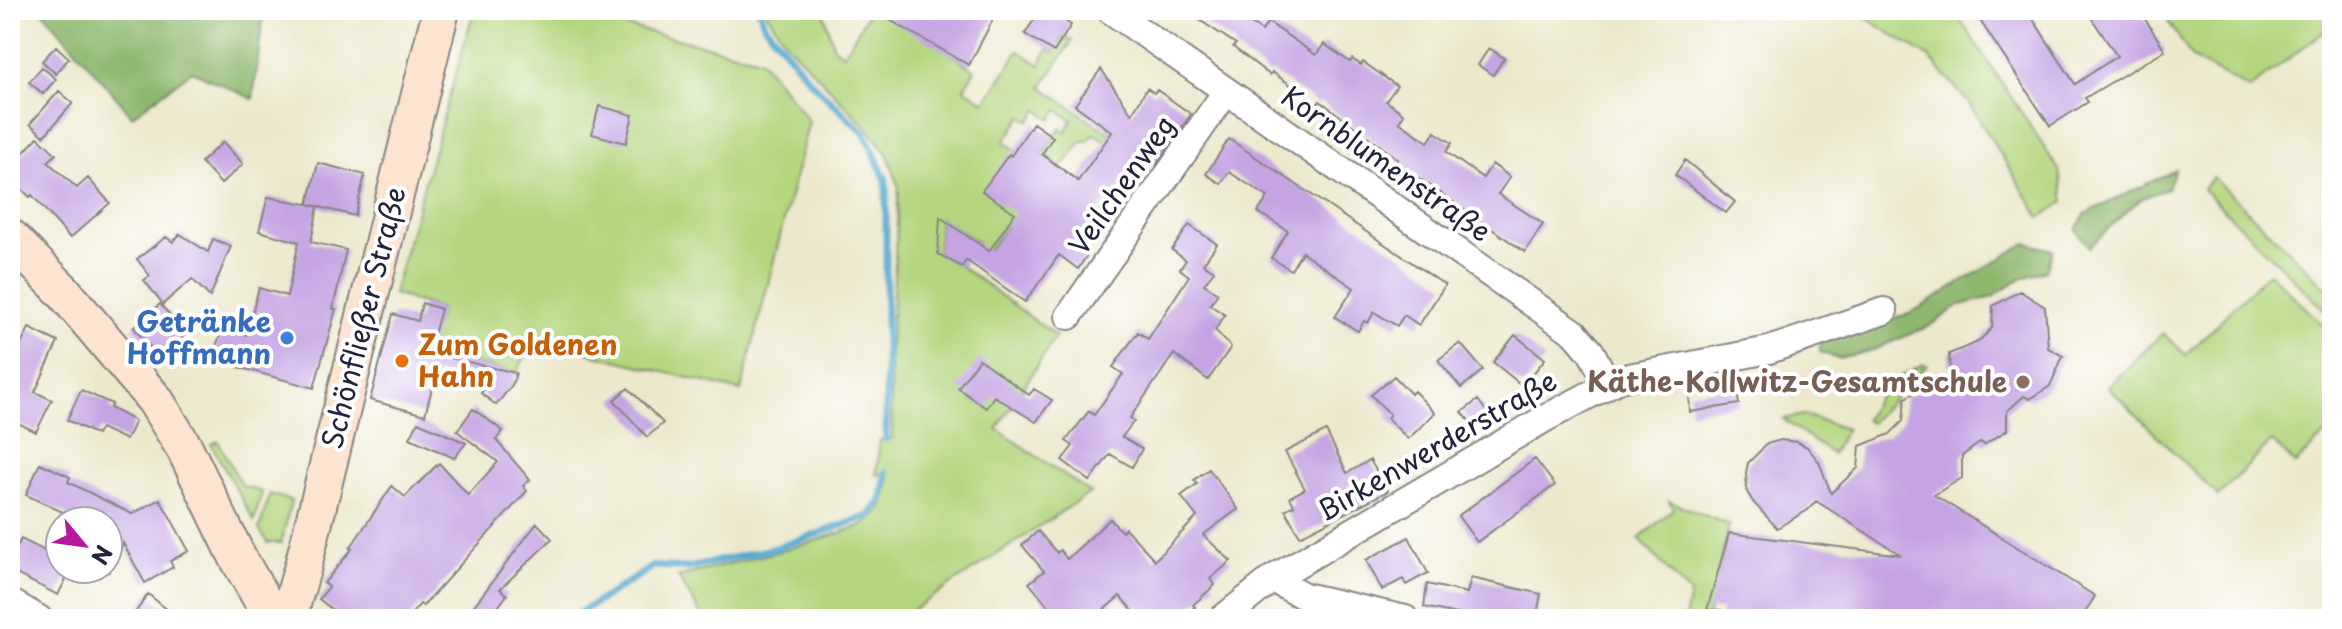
<svg xmlns="http://www.w3.org/2000/svg" width="2342" height="629" viewBox="0 0 2342 629" font-family="'Playpen Sans',sans-serif">
<rect width="100%" height="100%" fill="#fff"/>
<filter id="ink" filterUnits="userSpaceOnUse"><feTurbulence type="fractalNoise" baseFrequency=".0125" numOctaves="2"/><feDisplacementMap in="SourceGraphic" scale="16" xChannelSelector="R" yChannelSelector="G"/><feConvolveMatrix kernelMatrix="1 2 1 2 8 2 1 2 1" color-interpolation-filters="sRGB"/></filter>
<filter id="wash" filterUnits="userSpaceOnUse"><feTurbulence type="fractalNoise" baseFrequency=".006" numOctaves="4" result="noise"/><feDisplacementMap in="SourceGraphic" scale="32" xChannelSelector="R" yChannelSelector="G"/><feGaussianBlur stdDeviation="1.8" result="paint"/><feColorMatrix in="noise" values="0 0 0 0 0 0 0 0 0 0 0 0 0 0 0 0 0 1.4 0 .05"/><feComposite in="paint" operator="in"/></filter>
<g filter="url(#wash)">
<rect width="100%" height="100%" fill="#ece8cc"/>
<path fill="#b3d67e" stroke="#6a7c5c" stroke-width="2" d="M474,10h85l201,49 49,62 -68,270 -206,-51 -19,33 -89,-21 14,-43 -48,-15z
M765,10h58l11,38 10,6 26,-44h30l35,33 40,27 -11,18 21,14 34,-51 21,14 8,-16 6,3 10,-16 8,5 -30,46 71,49 -3,7 -16,-9 -5,6 -8,2 -20,27 -19,-15 19,-26 5,4 6,-12 -14,-10 -7,9 -13,-9 -8,11 -8,-5 -18,26 52,35 -51,51 -23,30 -5,-16 -37,-24 -2,35 24,14 94,69 -59,93 93,64 -191,126h-195l-26,-42 111,-28 75,-24 17,-15 7,-21 1,-16 -13,2 4,-35 12,-2 -2,-89 9,-162 -11,-32 -19,-25 -82,-86z
M1853,10h101l105,160 5,32 -24,15 -72,-115 -38,-44z
M2161,10h171v15l-83,64 -57,-31z
M2213,177l119,116v24l-129,-128z
M2269,272l63,62v94l-37,36 -23,-23 -54,55 -110,-109 55,-54 23,22z
M1923,364l4,1 -57,58 -5,-3 20,-36z
M1804,415l42,14 -14,25 -49,-35z
M218,441l24,45 20,6 -8,29 -43,-77z
M270,494l21,7 -10,42h-13l-9,-14z
M1669,501l60,24 -21,94h-23l5,-25 -51,-55 34,-30z"/>
<path fill="#8eb76d" stroke="#586c54" stroke-width="2" d="M42,10h222l-11,89 -61,-28 -60,45z
M2175,170l-7,18 -28,11 -51,48 -13,-17 9,-16z
M2026,243l27,7 -7,20 -30,11 -23,16 -33,8 -31,21 -56,24 -34,9 -19,-7v-10l49,-18 40,-10z"/>
<g fill="none" stroke-linecap="round" stroke-linejoin="round">
<path stroke="#52a7ce" stroke-width="7" d="M759,10l5,14 46,57 55,53 21,46v259
M570,619l84,-53 34,2 88,-20 93,-32 13,-16 4,-28"/>
</g>
<g id="blocks">
<path fill="#c5a4e3" d="M872,10h126l-29,55z
M1040,10h7l24,15 -17,27 -29,-18z
M1184,10h47l31,21 6,-9 48,33 8,-11 26,18 2,-3 9,6 2,-3 34,24 -11,15 18,13 -5,8 29,20 7,-10 17,11 -6,9 37,26 9,-14 18,13 -12,17 45,30 -18,28 -129,-90 2,-3 -78,-58 -2,3 -46,-32 -2,3 -37,-28 3,-3z
M1973,10h54l48,74 42,-28 -31,-46h53l26,40 -80,48 3,4 -38,24z
M56,46l13,12 -13,16 -14,-13z
M1489,48l15,10 -11,17 -15,-10z
M42,67l14,12 -13,15 -14,-12z
M1101,69l31,45 15,-26 7,5 3,-3 34,24 -35,51 -13,-9 -32,46 -4,-3 -33,45 14,10 -10,15 -19,-14 -34,47 -59,-42 -4,7 -24,-13 2,-37 49,34 26,-38 -33,-22 27,-37 2,2 22,-33 20,14 -11,17 36,27 34,-49 -37,-27z
M59,91l14,12 -29,33 -14,-12z
M599,106l34,9 -7,28 -34,-9z
M38,137l18,17 -8,8 29,26 11,-10 22,25 -40,35 -38,-43 -2,2 -20,-19v-11z
M1229,139l216,146 -26,40 -15,-10 -7,11 -23,-14 -6,11 -4,-2 -6,10 -23,-14 19,-29 -52,-36 -11,18 -20,-12 17,-27 -30,-19 10,-15 -39,-25 -8,12 -15,-10z
M223,142l20,22 -22,20 -20,-22z
M1685,160l50,42 -9,11 -51,-38z
M318,163l47,12 -10,41 -47,-12z
M268,197l50,9 -7,36 35,8 -13,59h3l-22,79 -76,-21 1,-6 -25,-10 10,-25 22,9 13,-47 28,8 12,-54 -40,-11z
M1189,225l28,19 -14,20 11,7 -10,13 14,9 -8,12 15,10 -10,15 16,17 -23,33 -34,-26 -44,64 4,3 -12,16 20,12 -10,18 -22,-13 -20,27 -28,-21 11,-14 -7,-5 23,-30 5,4 29,-41 -10,-7 25,-35 10,7 41,-63 -9,-7 6,-9 -14,-10z
M180,234l28,18 5,-13 18,7 -21,51 -18,-18 -29,25 -19,-24 6,-4 -13,-17 29,-22 7,5z
M2020,291l25,16 3,41 15,8 -13,30 -20,13 -6,-3 -17,15v19l-23,15 -3,-3 -19,14v22l-28,17 161,101 -14,23h-362l2,-9h-14l22,-77 172,22 -85,-54 -8,9 -31,18 -24,-26 -6,-10 -1,-19 2,-10 19,-19 14,-4 16,2 10,5 12,15 12,31 27,-25 2,-22 30,-12 13,-13 2,-23 24,-13 6,3 15,-13 -1,-21 29,-12 14,-14 1,-22z
M422,303l19,6 -12,44 87,20 -4,12 -16,20 -15,-12 7,-10 -52,-10 -11,42 -55,-15 23,-86 25,7z
M160,304l26,30 -27,23 -26,-30z
M29,328l29,14 -23,50 17,8 -16,32 -26,-13v-52z
M1515,335l30,24 -22,27 -30,-24z
M1460,343l23,27 -22,18 -23,-28z
M979,359l50,36 5,-6 18,11 -16,22 -42,-26 -8,12 -28,-20z
M1394,376l17,18 3,-3 21,22 -27,26 -21,-21 3,-4 -19,-19z
M1736,386l3,18 -49,8 -1,-19z
M628,388l35,35 -16,14 -33,-37z
M81,390l31,14 -2,4 25,13 -9,19 -25,-12 -4,7 -30,-15z
M1478,400l12,16 -15,12 -13,-16z
M473,409l30,22 -7,9 34,40 -7,6 4,5 -104,115 -3,-2 -13,15h-63l-25,-20 10,-12 -5,-4 28,-34 -2,-1 42,-62 13,11 34,-34 29,32 30,-33 -41,-31z
M418,422l48,21 -12,15 -44,-20z
M1326,431l21,42 23,-13 18,31 -88,45 -15,-26 9,-5 -4,-8 15,-8 -20,-37z
M1535,459l20,26 -78,57 -19,-26z
M40,463l30,14 -2,5 64,32 28,-15 29,52 -19,10 3,6 -28,16 -22,-40 -15,30v-52h-45l4,-7 -41,-19z
M1209,469l29,40 -35,26 28,26 -21,18 5,6 -22,20 2,2 -14,12h-41l-20,-23 -27,23h-34l-30,-36 15,-12 -22,-26 16,-14 19,22 3,-3 7,9 43,-40 12,13 3,-4 30,32 42,-43 -16,-21 16,-12 -3,-4z
M537,523l15,16 -52,50 7,6 -18,24h-25z
M60,527v42h11l-13,26 -48,-24v-10l11,-22 26,13z
M1409,537l19,36 -22,12 -3,-6 -21,11 -16,-30z
M1471,578l70,16 -5,25h-56l-56,-12 3,-23 40,9z
M148,594l31,25h-48z"/>
</g>
</g>
<g filter="url(#ink)">
<use href="#blocks" fill-opacity="0" stroke="#878584" stroke-width="2"/>
<g fill="none" stroke-linecap="round" stroke-linejoin="round">
<g stroke="#878584" stroke-width="30">
<path id="street" d="M1110,10l465,323 16,19 17,32
M1069,316l157,-224
M1272,579l32,17 101,23
M10,602l29,17
M1222,619l50,-40 272,-160 75,-40 150,-29 115,-39"/>
</g>
<g stroke="#878584" stroke-width="40">
<path id="secondary" d="M10,237l53,54 92,109 30,49 52,107 36,63
M271,614l21,-10 11,-38 138,-556"/>
</g>
<use href="#street" stroke="#fff" stroke-width="26"/>
<use href="#secondary" stroke="#fde4d1" stroke-width="36"/>
</g>
</g>
<circle fill="#3f7fe0" stroke="#fff" stroke-width="3" cx="287" cy="338" r="8"/>
<circle fill="#e8710a" stroke="#fff" stroke-width="3" cx="402" cy="361" r="8"/>
<circle fill="#8d6e63" stroke="#fff" stroke-width="3" cx="2023" cy="382" r="8"/>
<g text-anchor="middle" stroke-width="8" stroke-linejoin="round" paint-order="stroke">
<g font-size="28" fill="#22223b" stroke="#fff">
<text transform="translate(1386 164) rotate(35)" y="10">Kornblumenstraße</text>
<text transform="translate(1122 185) rotate(-55)" y="10">Veilchenweg</text>
<text transform="translate(364 318) rotate(-76)" y="10">Schönfließer Straße</text>
<text transform="translate(1437 446) rotate(-30)" y="10">Birkenwerderstraße</text>
</g>
<g font-size="28" font-weight="bold" fill="#366cbe" stroke="#fff" text-anchor="end">
<text x="271" y="332">Getränke<tspan x="271" dy="32">Hoffmann</tspan></text>
</g>
<g font-size="28" font-weight="bold" fill="#c56008" stroke="#fff" text-anchor="start">
<text x="418" y="355">Zum Goldenen<tspan x="418" dy="32">Hahn</tspan></text>
</g>
<g font-size="28" font-weight="bold" fill="#785e54" stroke="#fff" text-anchor="end">
<text x="2007" y="392">Käthe-Kollwitz-Gesamtschule</text>
</g>
</g>
<rect width="2342" height="629" fill="none" stroke="#fff" stroke-width="40"/>
<g transform="translate(84 545) rotate(119)"><circle r="38" fill="#ffffff" stroke="#a7a7b1" stroke-width="2"/>
<path d="M0-6L14 30L0 20L-14 30Z" fill="#b5179e"/>
<text y="-12" font-size="22" font-weight="bold" text-anchor="middle" fill="#22223b">N</text>
</g>
</svg>
